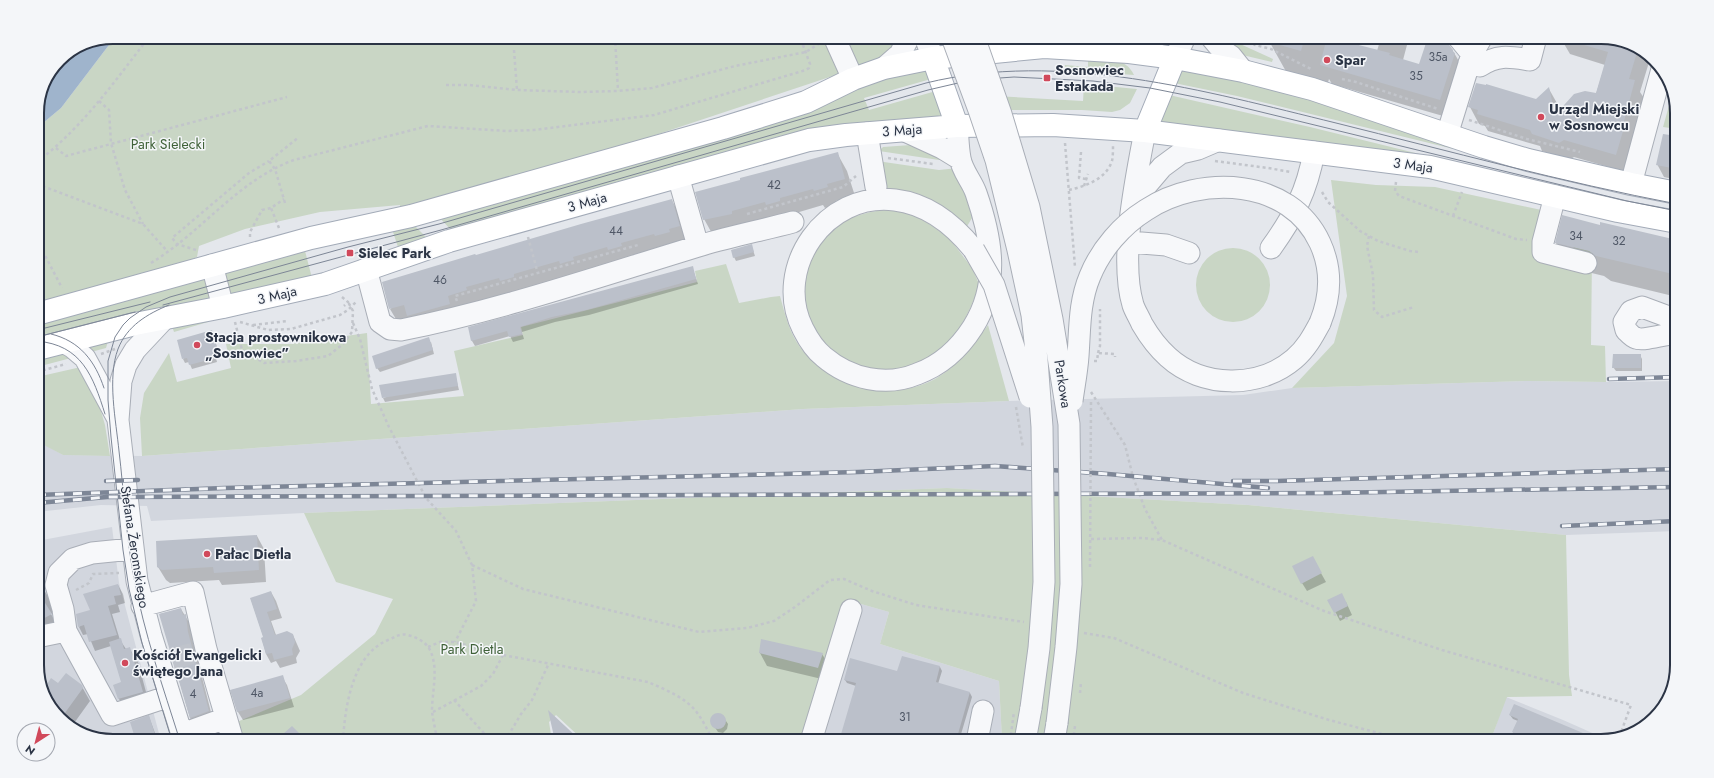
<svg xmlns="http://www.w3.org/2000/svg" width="1714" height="778" viewBox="0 0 1714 778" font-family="Jost,sans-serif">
<rect width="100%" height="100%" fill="#e4e7ec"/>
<path fill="#d2d6de" d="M1528,381l78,1 71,-1v150l-111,4 -318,-30 -301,-17 -643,25 -153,8 -4,-15 -46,-1 -64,7v-68l5,-1 21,12 79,1 661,-47 206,-8 234,-6 49,-7z
M112,527l7,56 42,158h-48l-29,-6 -34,-28 -13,-37v-129z
M847,600l42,12 -9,32 119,37 3,59 2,1h-204l35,-115z
M1506,697l57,23 43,19 -5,2h-90l-18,-7z"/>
<path fill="#c9d6c5" d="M115,37h784l-1,5 -23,20 -304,101 -171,48v-6l-80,7 -75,17 -46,17 -2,11 -16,7 -92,24 -52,16v-176l24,-20z
M1224,37l11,6h3l35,16 -1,3 -34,-8z
M75,49l-28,38 12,-28z
M1088,57c18,2 38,0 46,18l-70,-5 1,-5 23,2z
M927,66l4,13 -67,19 5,12 67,-19 8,28 -493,111 -12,-13 417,-132z
M1180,67l123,27 171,60 -237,-58 -63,-13z
M1084,84l53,5 -7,14 -10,7 -8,2 -30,-2h-98l-6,-15 105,6z
M1169,95l141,32 150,37 -300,-41z
M1672,95l5,13v21l-14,-2z
M911,145l36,13 -8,2 -60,-9 4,-4z
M877,161l62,9 19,-2 14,50 -6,10 -84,-38z
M1331,180l45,5 59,2 125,27 -9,36 21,5 2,-9 20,5 -2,5 -1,89 14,1 1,36 -78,-1 -236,7 42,-45 13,-47z
M887,209l25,5 19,11 19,14 22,29 7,16c-8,28 -24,59 -50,74 -4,3 -9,4 -14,6 -6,2 -13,6 -20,7 -12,2 -24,-2 -35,-5 -67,-21 -74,-107 -17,-144 14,-8 28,-10 44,-13z
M412,223l14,14 -2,3 -26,7 -6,-18z
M304,247l8,31 -83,19 -6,-29z
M1196 285a37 37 0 1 1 74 0a37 37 0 1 1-74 0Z
M726,264l13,39 32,-6 9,-1c5,18 9,36 20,51 30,41 90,56 135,32 23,-13 38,-33 53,-54l21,76 -206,8 -661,47 -2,-38 4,-25 25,-40 8,29 54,-14 -5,-24h64l77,-11 4,71 93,-8 -10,-45 69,-16 -2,-8 176,-45 -2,-11z
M199,277l6,2 6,19 -1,2 -173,40v-18z
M204,319l4,3 -34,10 -2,-6z
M108,341l-2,7 -15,4 -6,-7z
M59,351l12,7 -34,9v-10z
M81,367l15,27 9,31 5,31 -47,-1 -21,-11h-5v-34l2,-1 -2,-5v-27z
M947,488l301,17 318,30 3,140 3,21 -65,1 -14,37 18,7h-507l-2,-1 -3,-59 -119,-37 9,-32 -42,-12 -12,26 -35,115h-216l-28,-26 -7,7 3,19h-314l-6,-17 69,-29 74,-61 18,-35 -57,-17 -32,-69z"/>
<path fill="#9fb4cc" d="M115,37l-54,71 -24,20v-20l10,-21 28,-38 9,-6z"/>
<path fill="#0003" d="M1270,37h74l4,1 4,6 25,7 4,-14h22l4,8 -4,15 17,6 33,-15 12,21 -15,46 -118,-34 -3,-5 -4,14 -32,-9 -24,-43z
M1560,37h41l29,6 20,16 -10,33 4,6 -18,74 -52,-15 -5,3 -27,-9 -2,-5 -52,-15 -3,-5 -6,-2 -9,-17 66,-7 13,-11 9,16 2,6 36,-17 9,-29 -35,-11z
M1677,137v43l-13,-3 -7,-13z
M837,153l10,18 8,25 -19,5 1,3 -12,4 -2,-3 -109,32 -10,-18z
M672,201l10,17 7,25 -289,83 -10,-17 86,-53z
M1600,226l77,15v56l-66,-16 -7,-5 -33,-8 -15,-25z
M753,250l2,6 -19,5 -2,-4z
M692,267l6,17 -109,31 -34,7 -33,10 2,7 -11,3 -3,-6 -35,10 -3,-5 -3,-13z
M212,331l7,22 -4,1 2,8 -25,7 -3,-7 -4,1 -2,-4z
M431,342l3,12 -54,18 -3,-4z
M1675,346h2v18l-2,-4z
M1640,355l2,4v12h-26l-3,-4z
M455,374l4,16 -74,12 -2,-4z
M257,536l7,13 2,33 -44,3 -3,-5 -49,3 -4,-3 -8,-13z
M1317,566l9,16 -19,9 -5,-8z
M118,585l5,9 2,9 -7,2 2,7 -8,2 8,26 6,9 3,-1 9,14 12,45 -23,6 -8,-14 -4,-14 7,-2 -11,-37 -16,5 -7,-17 -5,1 -4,-8 12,-16z
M37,590l2,3 5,-3 8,13 2,9 -3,2 7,13 -21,9z
M271,592l5,9 6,17 -11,3 5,14h17l7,16 -4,7 1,5 -17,5 -4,-7 -5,2 -5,-9 -4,-15 2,-1 -13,-39z
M1329,600l17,2 6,13 -12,6z
M181,609l9,15 3,18 20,78 -18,6 -5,-8 -30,-104z
M760,653l62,1 8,13 -4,13 -59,-14z
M940,667l2,4 -4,13 32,9 2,4 -13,44h-119l16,-55 -9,-3 -2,-3z
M282,677l5,8 7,22 -51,13 -5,-8 -6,-22z
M52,680l6,4 23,1 9,16 -18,25 -22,-19 -6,-17z
M716,715h6l6,9 -1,5 -4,4 -5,-1 -6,-9v-5z
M1510,715l75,26h-56l-13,-5 -3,-4 5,-11 -5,-2z
M149,717l9,24h-21z
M218,735l3,6h-20z
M284,735h15l2,4 -2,2h-10z"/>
<path fill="#bbc0ca" d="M1263,37h42l-4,14 -39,-11z
M1327,37h22l-2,5 43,11 -1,2 30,9 7,-21 1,1 3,-7 17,5 6,8v2l2,1 -15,47 -120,-35z
M1567,37h34l29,6 8,6 -9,30 6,1 -11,41h2l-10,34 -52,-15 -5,3 -27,-9 -2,-4 -53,-16 1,-4 -10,-3 8,-24 10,2v-1l50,15 13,-12 6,28 19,-21 11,-3 11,2 12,-41 -41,-12z
M1663,134l14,2v33l-21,-4z
M838,152l7,27 -18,5 1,3 -14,4 -1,-2 -33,9v3l-14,4 -1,-3 -33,9v3l-29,6 -8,-28 45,-12v-2z
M672,199l8,27 -11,3 1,3 -15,4 -1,-2 -33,9 1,3 -14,4 -1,-3 -34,10 1,3 -8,2 -6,2 -1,-3 -28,8 -17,5v3l-14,4 -1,-3 -33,9 1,3 -19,6 2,8 -43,12 -3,-11 -15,4 -7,-27 93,-28 1,1 105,-31z
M1562,215l38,10v-3l77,18v35l-81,-19 -7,-5 -34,-8z
M752,244l2,8 -21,6 -2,-8z
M693,266l3,13 -110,31 -34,7 -32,10 2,7 -13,3 -2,-6 -36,10 -3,-14z
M212,330l5,19 -3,1 2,8 -27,7 -2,-7 -5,1 -5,-19z
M429,337l4,13 -57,19 -4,-13z
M1613,354h28v14h-29z
M456,373l2,13 -76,12 -3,-13z
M257,535l2,35 -45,3 -1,-6 -51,3 -5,-3 -1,-26z
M1313,556l9,17 -21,11 -9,-18z
M118,584l3,11 -7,1 2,8 -8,2 9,29 -28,7 -5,-17 -6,2 -2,-13 14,-4 -7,-16z
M37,590l15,24 -15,8z
M271,591l6,18 -10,3 8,23 12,-4 6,3 2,8 -3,7 1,6 -19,5 -2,-7 -6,1 -5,-16 2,-1 -13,-39z
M1342,593l6,13 -14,7 -7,-13z
M181,608l2,7 3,-1 2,18 21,79 -19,7 -31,-104z
M121,638l3,11 6,-2 13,45 -25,7 -5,-14 8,-3 -12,-40z
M761,639l62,14 -5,15 -59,-15z
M902,656l38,10 -4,16 34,10 -14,49h-117l17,-58 -12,-3 6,-22 47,13z
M66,673l16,12 1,3 -21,29 -12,-10 -6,-18 7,-11 7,5z
M283,675l7,23 -53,14 -7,-22z
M1514,704l88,37h-69l-21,-9 6,-13 -9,-4z
M548,710l33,31h-26z
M710 721a8 8 0 1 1 16 0a8 8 0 1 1-16 0Z
M149,715l8,26h-21l-6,-19z
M292,726l8,8 -7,7h-4l-6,-7z
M215,735l2,6h-19z"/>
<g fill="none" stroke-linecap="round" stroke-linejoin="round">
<path stroke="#bfc3cb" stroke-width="21" stroke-dasharray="21 10" stroke-linecap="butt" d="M172,659l22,-6"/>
<g stroke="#a9aeb7" stroke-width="23">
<path id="minor" d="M925,37l8,21
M1017,37l27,10
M1211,37l11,13 9,6 12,15
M1458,37l14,17
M835,39l18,40
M1129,52l28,-15
M1175,58l10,-21
M1469,63l11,3c18,-12 30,-9 50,-6l6,-23
M884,68l16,-14 9,-17
M957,126c1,10 1,22 3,32 2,13 12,23 16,35 16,46 24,91 -3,134 -14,22 -31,38 -56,47 -31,13 -67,5 -93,-17 -9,-7 -16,-18 -21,-28 -31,-61 23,-138 92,-129 33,4 59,25 79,50
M905,131l37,17 18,11
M1145,131c-9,47 -26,128 -12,174 2,6 6,12 9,19 7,12 16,24 26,33 34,31 91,32 126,2 12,-10 19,-23 26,-36
M867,133l9,54
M1447,135l25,-81 10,-17
M678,176l20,70
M1631,184l31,-115
M1555,196l-12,46v10l43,11
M1134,200l28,-33 19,-14 17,-4 21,-9
M1129,242l37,3 23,8
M1271,248c23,-32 36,-57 43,-96
M212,265l11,42
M366,269l14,53 10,7 11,1c101,-20 202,-55 301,-85 30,-9 61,-15 91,-23
M165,318l-30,32 -9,15 -5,16 -3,39 19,161 14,54 33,106
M1677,320l-35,-13 -11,4 -7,11 2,8c3,3 6,7 10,8 7,3 31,-4 41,-5
M63,342l9,5 13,11 33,61
M132,549l-40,4 -19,6 -14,14 -3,12 7,24 3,22 46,84 58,-19
M142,606l51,-14 13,57 27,92
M37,637l29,-6
M182,734l44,-16
M811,741l40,-131
M977,741l6,-30
M1025,741l6,-33
M1054,741l3,-18"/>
</g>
<g stroke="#a3abb8" stroke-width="24">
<path id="major" d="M933,58l24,68
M1145,131l30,-73
M37,314l274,-76 100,-22 312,-88 83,-26 47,-23 31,-11 49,-10 111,-11 85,5 46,6 68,13 69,18 172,58 44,13 103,24 46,9
M37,349l98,-25 88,-17 102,-23 124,-43 360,-101 37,-5 111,-9 96,-1 92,6 285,36 188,44 59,11"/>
</g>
<path stroke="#c2c5cb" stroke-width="2.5" stroke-dasharray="3 3" stroke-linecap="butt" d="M615,37l3,54
M1243,37l12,8 16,4 40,20
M424,41l16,-4
M514,50l3,40
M1342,79l14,3 82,27
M446,85h23l48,5 64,2 37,-1 34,-3 83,-22 71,-14 14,-9
M99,101l10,9 2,33 14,47 18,34
M1469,120l58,19 53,13
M1065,143l10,124
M56,148l10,8 221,-59
M1081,152l-2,26 7,1
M888,158l45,6
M1215,161l53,7 23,4
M37,162c45,-34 78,-81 112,-125
M1396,182l-1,9 4,5 117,43 11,1
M37,184l106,40 24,27
M1084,186l4,-12
M1069,190c17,-4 37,-11 43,-29 1,-5 1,-11 1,-16
M1322,192l6,10 32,29 18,10 32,10 9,1
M285,203l-10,-34 -6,-8 30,-24
M747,214l96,-27 13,-11
M1453,216l9,-24
M279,228l-8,-20 13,-9
M1369,236l-2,10 6,29 1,35 8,7 32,-10
M250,237v-5l12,-22 9,-2
M528,237l10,37
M37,240l25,48
M196,250l-19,-6 -5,-6 77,-65 20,-12
M151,263c50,-30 87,-83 143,-103l134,-34 79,5 27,-1 120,-15 152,-45 3,-2 1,-4 -10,-27
M342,297l6,5 -4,4
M457,301l-2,-5 183,-51
M235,322l7,28 22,13 32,-2 32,-5 15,-12 9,-12 1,-21 -5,-9
M240,322l28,8 23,-1 49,-14 8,-5 9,-9
M353,323l7,16 12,50 17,38 37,71 30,33 16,34 4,36 -21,41
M253,325l35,-4
M1098,353l2,-7v-37
M101,354l14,-5
M1094,361h3l1,-8 17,1v3
M37,372l29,-8
M1091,392l34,53 8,32 12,32 17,31
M1091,539l51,-1 20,2 162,71 118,39 189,55 -11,30
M472,565l51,24 176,43 48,-4 27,-7 21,-14 35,-27 14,-1 28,12 44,14 108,17
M76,590l13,-7 4,-9 26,-1
M1084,633l30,5 129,55 86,27 80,21
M428,647l12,-5h15l48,13 145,27c18,8 39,16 50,32 6,8 10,18 16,27
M454,700l37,41
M433,712l48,-26 12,-12 10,-19
M343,741c2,-34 9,-86 45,-101 7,-3 12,-7 20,-5 8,2 18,7 22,15 9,19 2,41 2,61 1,10 4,20 5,30
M505,741l16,-27 11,-14 17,-37"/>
<use href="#minor" stroke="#f7f8fa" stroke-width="21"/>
<use href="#major" stroke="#fff" stroke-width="22"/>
<path stroke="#7d8696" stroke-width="1" d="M163,305l278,-75 487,-140 43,-10 43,-3 79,4 57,7 70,14 407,99 50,10
M169,305c-22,9 -42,21 -51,44 -11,29 -2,72 1,102 5,42 7,85 15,127 10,55 29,109 46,163
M37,330l113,-28
M51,334c29,7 44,27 53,54
M37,337l98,-25
M37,341c45,4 56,35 68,73
M172,741l-30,-98 -13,-54 -6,-39 -12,-113 -3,-37v-39l7,-24 8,-12 7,-7 16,-11 24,-10 178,-50 91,-23 487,-141c135,-33 279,8 410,40 113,28 226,59 341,81"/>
<g stroke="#7d8696" stroke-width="4.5">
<path id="rail" d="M1609,379l68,-2
M106,481l32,-1
M1233,481h44l400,-12
M37,495l188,-7 633,-16 137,-6 113,8 160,14
M37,503l70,-6 1221,-4 349,-6
M1562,526l115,-5"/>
</g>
<use href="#rail" stroke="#f4f6f9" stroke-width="3" stroke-dasharray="9" stroke-linecap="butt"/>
<g stroke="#a9aeb7" stroke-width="23" stroke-linecap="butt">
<path id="minor-bridge" d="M952,37l27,73 17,50 22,90 14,65 5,45 5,67 2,155 -5,66 -8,60
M974,37l27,77 28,93 23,112 17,105 2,160 -5,63 -9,76
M974,250l20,35 36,112
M1072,401c2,-15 5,-30 6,-45 2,-28 1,-54 12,-80 11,-27 32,-51 56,-66 55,-36 144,-32 174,33 12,26 11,53 0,80"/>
</g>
<path stroke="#c2c5cb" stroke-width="2.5" stroke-dasharray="3 3" stroke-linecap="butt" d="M1016,407l7,41
M1090,567l1,-166
M1080,693l1,-11
M1010,741l4,-29
M1073,741l2,-15"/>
<use href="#minor-bridge" stroke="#f7f8fa" stroke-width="21"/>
</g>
<g fill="#d1495b" stroke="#f4f6f9" stroke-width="1.5">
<circle cx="1327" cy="60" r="4"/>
<rect x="1043" y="74" width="8" height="8" rx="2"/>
<circle cx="1541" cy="117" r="4"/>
<rect x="346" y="249" width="8" height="8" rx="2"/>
<circle cx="197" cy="345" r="4"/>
<circle cx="207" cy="554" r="4"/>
<circle cx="125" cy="663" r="4"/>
</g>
<g text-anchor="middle" stroke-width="3" stroke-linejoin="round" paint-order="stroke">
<g font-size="12" fill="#4f5766">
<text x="1438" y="61">35a</text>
<text x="1416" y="80">35</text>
<text x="774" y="189">42</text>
<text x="616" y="235">44</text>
<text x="1576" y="240">34</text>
<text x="1619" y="245">32</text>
<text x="440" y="284">46</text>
<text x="257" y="697">4a</text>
<text x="193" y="698">4</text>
<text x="905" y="721">31</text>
</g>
<g font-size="14" font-weight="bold" fill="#2b3445" stroke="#f4f6f9" text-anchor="start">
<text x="1335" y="65">Spar</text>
<text x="1055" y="75">Sosnowiec<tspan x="1055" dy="16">Estakada</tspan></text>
<text x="1549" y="114">Urząd Miejski<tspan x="1549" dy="16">w Sosnowcu</tspan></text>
<text x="358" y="258">Sielec Park</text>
<text x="205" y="342">Stacja prostownikowa<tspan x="205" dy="16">„Sosnowiec”</tspan></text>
<text x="215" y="559">Pałac Dietla</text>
<text x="133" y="660">Kościół Ewangelicki<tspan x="133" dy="16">świętego Jana</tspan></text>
</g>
<g font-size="14" fill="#2b3445" stroke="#f4f6f9">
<text transform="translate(902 130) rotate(-4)" y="5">3 Maja</text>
<text transform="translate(1413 165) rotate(8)" y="5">3 Maja</text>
<text transform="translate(587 202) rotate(-16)" y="5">3 Maja</text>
<text transform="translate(277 295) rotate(-13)" y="5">3 Maja</text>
<text transform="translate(1063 384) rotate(81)" y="5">Parkowa</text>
<text transform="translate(135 547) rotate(81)" y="5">Stefana Żeromskiego</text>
</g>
<g font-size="14" fill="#3f6138" stroke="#f4f6f9">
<text x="168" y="149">Park Sielecki</text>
<text x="472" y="654">Park Dietla</text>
</g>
</g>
<path d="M0 0H1714V778H0ZM113 44H1601A69 69 0 0 1 1670 113V665A69 69 0 0 1 1601 734H113A69 69 0 0 1 44 665V113A69 69 0 0 1 113 44Z" fill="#f4f6f9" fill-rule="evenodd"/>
<path fill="none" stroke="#2b3445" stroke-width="2" d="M113 44H1601A69 69 0 0 1 1670 113V665A69 69 0 0 1 1601 734H113A69 69 0 0 1 44 665V113A69 69 0 0 1 113 44Z"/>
<g transform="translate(36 742) rotate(216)"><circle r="19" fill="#f4f6f9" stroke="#a4a8b1"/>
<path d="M0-3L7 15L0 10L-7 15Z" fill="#d1495b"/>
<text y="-6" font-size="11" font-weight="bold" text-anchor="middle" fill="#2b3445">N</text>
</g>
</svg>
